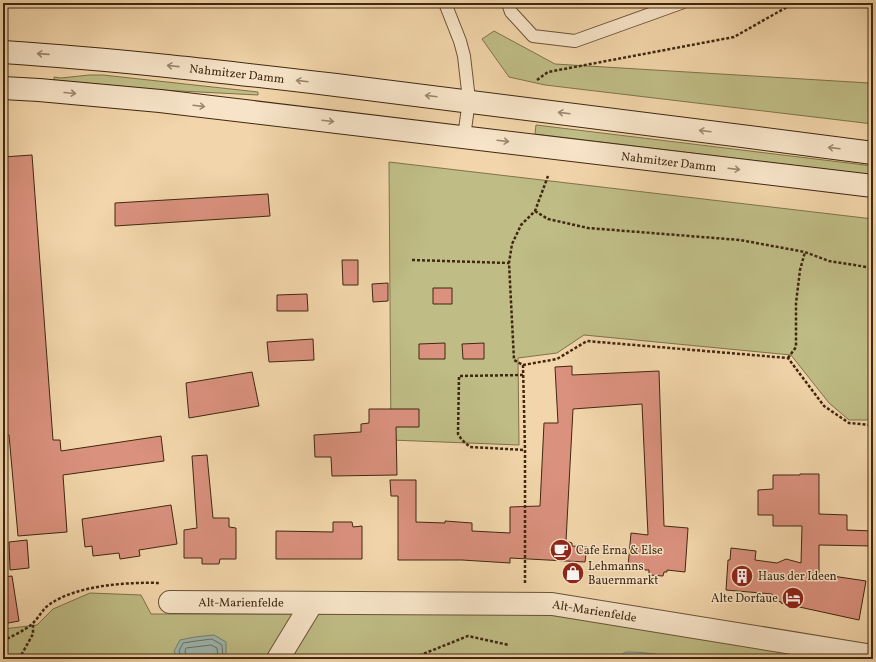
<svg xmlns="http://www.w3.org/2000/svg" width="876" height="662" viewBox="0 0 876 662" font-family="Vollkorn,serif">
<rect width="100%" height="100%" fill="#f2d5aa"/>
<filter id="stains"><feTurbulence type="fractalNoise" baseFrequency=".005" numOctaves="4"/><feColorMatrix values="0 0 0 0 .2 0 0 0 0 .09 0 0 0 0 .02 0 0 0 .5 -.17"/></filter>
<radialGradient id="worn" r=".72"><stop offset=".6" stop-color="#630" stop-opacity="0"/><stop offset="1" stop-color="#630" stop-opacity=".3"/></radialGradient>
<path fill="#bfbc85" stroke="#80724a" d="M494,31l61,33 314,19 4,-1v42l-328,-39 -36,-8 -27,-38z
M89,75h14l155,17v3l-97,-5 -107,-10v-3l7,1z
M536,125l337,41v9l-338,-41z
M389,162l484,57v198l-6,3h-18l-20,-17 -38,-48 -207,-20 -27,18 -39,5 1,87 -128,-5z
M90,593l51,2 10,19h403l273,45h-824v-30l34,-4 16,-16z"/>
<path fill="#9db7b0" stroke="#787e70" d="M214,635l12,7v17h-48l-4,-8 6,-11 15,-3z
M626,652c18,0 34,2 52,7h-65z"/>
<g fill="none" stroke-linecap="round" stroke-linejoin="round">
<path stroke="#6e7060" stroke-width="1" d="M182,659l-3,-8 4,-8 13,-2 16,-2 10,6 1,14
M187,659l-2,-8 1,-3 25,-3 6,3 1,11
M621,659c12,-6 30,-4 43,0"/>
</g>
<path fill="#da917e" stroke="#402810" d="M32,155l21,285h7l1,11 100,-15 3,25 -101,14 4,57 -49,4 -9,-101 -5,1 -1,-15v-264z
M268,194l2,22 -155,10v-23z
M342,260h16v25h-15z
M388,283v18l-15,1 -1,-18z
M433,288h19v16h-19z
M307,294l1,17h-31v-16z
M313,339l1,21 -45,2 -2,-20z
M445,343v16h-26v-15z
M484,343v16h-21l-1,-15z
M572,366v9l87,-4 5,155 24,2 -3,44 -18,-2v2h-3l-1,4 -14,-1v-5h-4v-1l-17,-2 3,-34 17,2 -6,-131 -69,5 -7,132 6,2v3l15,1 -2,15 -75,-4v5l-48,-3h-64v-64h-7l-1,-16h26v42l29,1v-2l27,2v8l38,2v-26l30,-1 4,-83h14l-3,-56z
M252,372l7,34 -70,12 -3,-35z
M369,409h50v18h-23l1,48 -65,1 -1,-19h-16l-1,-22 47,-3v-8l8,-1z
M207,455l6,63h16v9l7,1v31h-16l-1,5h-17v-6h-18v-28l13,-2 -5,-72z
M800,474h19v40l28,1v15l26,1v15l-54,-1v29l47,7 -7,39 -78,-17v-1l-9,-2v-6l-46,-4 2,-30h2l1,-12 25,3 -1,9 22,3 9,-4 15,4 1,-37h-29v-11h-15v-25l15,-1v-14h27z
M171,505l6,39 -38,6 1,6 -20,3 -1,-6 -26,3 -1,-10 -7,1 -3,-28z
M333,522h19l1,5 9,-1v33h-86v-28l57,1z
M27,540l2,28 -19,2 -1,-28z
M12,576l7,45 -16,3v-47z"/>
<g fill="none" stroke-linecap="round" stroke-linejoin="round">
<g stroke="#6c5336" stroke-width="14">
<path id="lane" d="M445,3l15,38 4,15 5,44 -5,37
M508,3l3,9 22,24 42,5 106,-38"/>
</g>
<g stroke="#6c5336" stroke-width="24">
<g id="street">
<path id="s1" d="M170,602l382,2 321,52"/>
<path d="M278,659l34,-56"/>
</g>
</g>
<g stroke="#402810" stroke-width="24">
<g id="secondary">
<path id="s2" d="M3,52c111,7 222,20 333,33 179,21 358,45 537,68"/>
<path id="s3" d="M3,88l36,2 121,11 713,85"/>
</g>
</g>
<path stroke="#402810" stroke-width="2.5" stroke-dasharray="3 2" stroke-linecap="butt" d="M537,80l11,-8 186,-35 60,-34
M535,211l13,8 40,9 152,12 65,12 24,9 44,7
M412,260l97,3
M788,358l8,-11v-44l4,-33 5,-18
M523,365l34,-6 30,-18 201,17 36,48 25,17 21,2 3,-1
M523,375l-64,1 -1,58 4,6 8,7 55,3
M525,583v-133l-2,-85 -9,-5 -5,-97 3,-19 9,-19 14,-14 13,-35
M3,641c9,-5 21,-10 29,-17 7,-6 10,-15 18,-20 28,-19 77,-22 110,-21
M19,659l14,-25v-10
M416,659l2,-3 50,-20 41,9"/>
<use href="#lane" stroke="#f7e4c8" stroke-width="12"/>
<use href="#street" stroke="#f7e4c8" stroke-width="22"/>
<use href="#secondary" stroke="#f7e4c8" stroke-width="22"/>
</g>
<defs><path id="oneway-shaft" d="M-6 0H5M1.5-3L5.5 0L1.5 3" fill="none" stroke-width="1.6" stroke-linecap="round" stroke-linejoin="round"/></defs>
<g stroke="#9c866c">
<use href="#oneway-shaft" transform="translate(43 54) rotate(-176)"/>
<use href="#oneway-shaft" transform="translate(173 66) rotate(-174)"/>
<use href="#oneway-shaft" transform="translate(302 81) rotate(-173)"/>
<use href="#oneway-shaft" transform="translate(70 93) rotate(5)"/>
<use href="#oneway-shaft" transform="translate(431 96) rotate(-173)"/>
<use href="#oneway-shaft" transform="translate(199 106) rotate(7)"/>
<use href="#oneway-shaft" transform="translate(564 113) rotate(-173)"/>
<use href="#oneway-shaft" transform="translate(328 121) rotate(7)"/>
<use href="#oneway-shaft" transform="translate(705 131) rotate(-173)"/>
<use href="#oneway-shaft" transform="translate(503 141) rotate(7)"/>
<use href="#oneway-shaft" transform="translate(834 148) rotate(-173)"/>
<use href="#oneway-shaft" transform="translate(734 169) rotate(7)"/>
</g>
<defs>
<g id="cafe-disc" transform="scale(1.15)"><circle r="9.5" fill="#8f2418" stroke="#f7e4c8"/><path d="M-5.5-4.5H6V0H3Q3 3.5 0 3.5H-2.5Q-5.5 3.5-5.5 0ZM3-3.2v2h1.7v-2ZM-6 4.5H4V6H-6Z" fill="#fff"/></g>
<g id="shop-disc" transform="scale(1.15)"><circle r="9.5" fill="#8f2418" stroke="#f7e4c8"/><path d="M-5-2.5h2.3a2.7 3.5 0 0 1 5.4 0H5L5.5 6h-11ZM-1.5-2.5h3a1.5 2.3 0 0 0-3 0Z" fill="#fff"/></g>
<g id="building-disc" transform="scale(1.15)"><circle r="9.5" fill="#8f2418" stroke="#f7e4c8"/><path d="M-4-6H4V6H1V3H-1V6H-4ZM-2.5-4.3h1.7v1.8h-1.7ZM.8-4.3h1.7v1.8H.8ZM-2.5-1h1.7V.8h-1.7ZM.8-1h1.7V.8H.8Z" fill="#fff"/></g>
<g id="hotel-disc" transform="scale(1.15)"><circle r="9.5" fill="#8f2418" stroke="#f7e4c8"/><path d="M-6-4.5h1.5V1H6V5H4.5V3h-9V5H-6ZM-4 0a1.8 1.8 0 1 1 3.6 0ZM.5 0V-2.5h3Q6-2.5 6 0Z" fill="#fff"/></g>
</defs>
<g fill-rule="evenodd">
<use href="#cafe-disc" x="561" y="550"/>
<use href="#shop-disc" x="573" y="573"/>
<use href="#building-disc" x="742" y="576"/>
<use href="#hotel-disc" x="793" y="598"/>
</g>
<g text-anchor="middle" stroke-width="3" stroke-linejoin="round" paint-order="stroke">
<g font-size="12" fill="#402810" stroke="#f7e4c8">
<text dy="4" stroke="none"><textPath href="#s2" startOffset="235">Nahmitzer Damm</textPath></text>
<text dy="4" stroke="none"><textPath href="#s3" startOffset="670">Nahmitzer Damm</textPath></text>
<text dy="4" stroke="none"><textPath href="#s1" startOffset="71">Alt-Marienfelde</textPath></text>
<text dy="4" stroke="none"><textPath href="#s1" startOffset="425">Alt-Marienfelde</textPath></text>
</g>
<g font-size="12" fill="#402810" stroke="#f7e4c8" text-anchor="start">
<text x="576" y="554">Cafe Erna &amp; Else</text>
<text x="588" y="570">Lehmanns<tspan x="588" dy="14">Bauernmarkt</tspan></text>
<text x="758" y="580">Haus der Ideen</text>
<text x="778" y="602" text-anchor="end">Alte Dorfaue</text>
</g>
</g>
<rect width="876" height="662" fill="none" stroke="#f2d5aa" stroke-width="16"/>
<rect x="4" y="4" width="868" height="654" fill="none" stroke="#402810" stroke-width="2"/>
<rect x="8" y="8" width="860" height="646" fill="none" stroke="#402810"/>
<rect width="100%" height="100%" filter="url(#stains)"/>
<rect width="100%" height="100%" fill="url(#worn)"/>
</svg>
